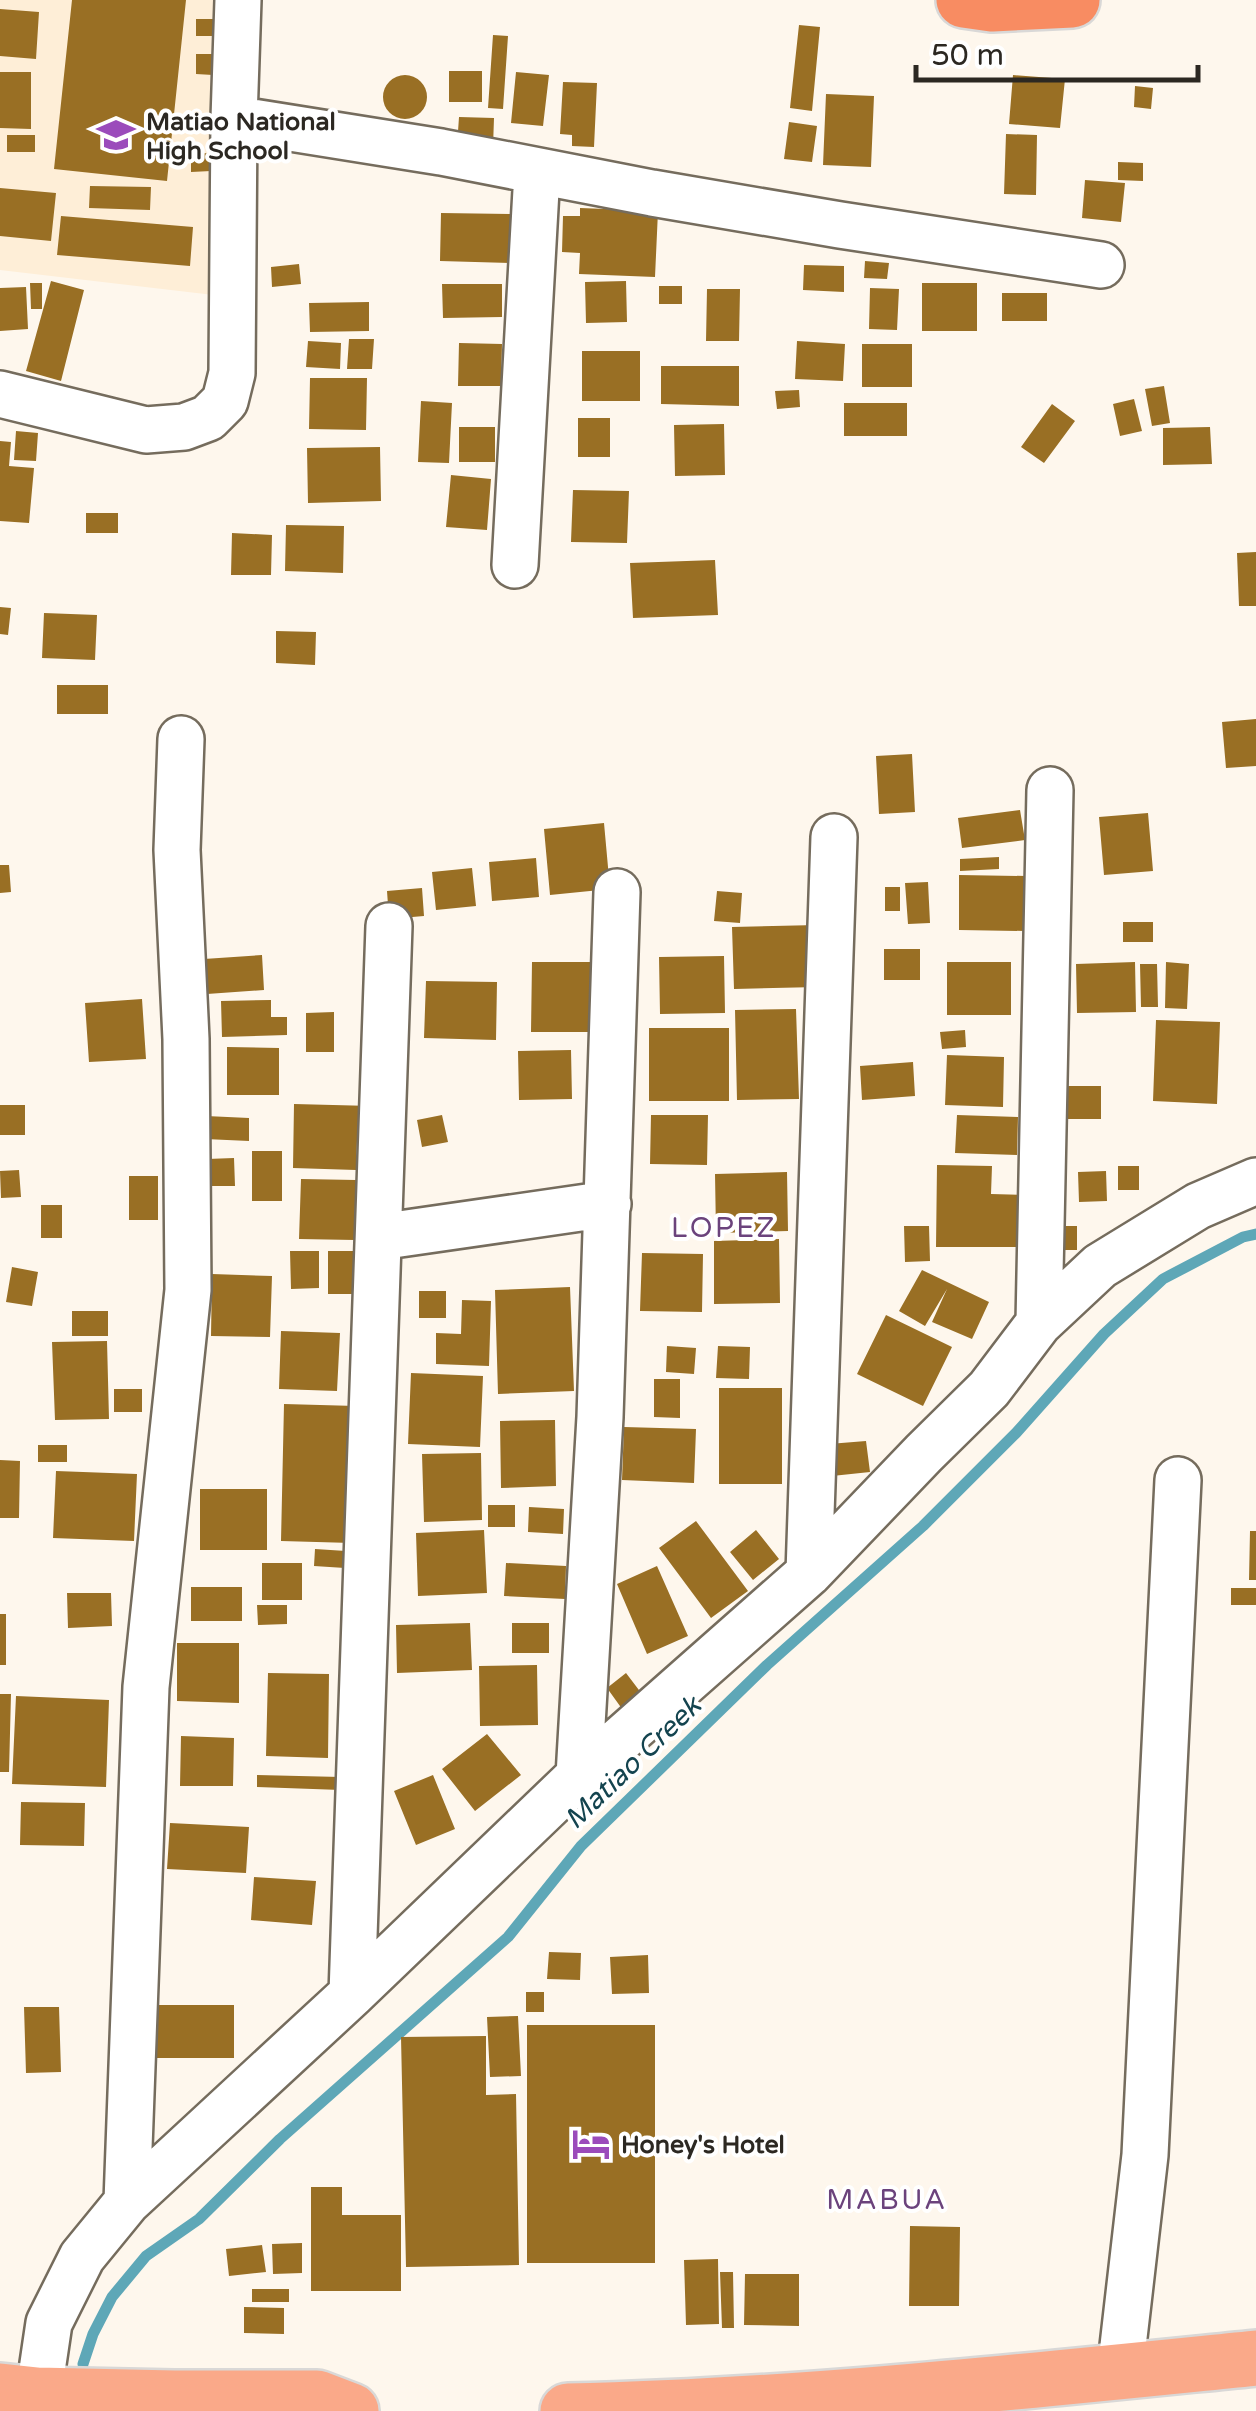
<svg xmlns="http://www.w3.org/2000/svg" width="1256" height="2411" viewBox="0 0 1256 2411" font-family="'Varela Round',sans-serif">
<rect width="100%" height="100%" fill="#fef7ed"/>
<path fill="#feeed7" d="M0,0h241l-19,296 -222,-26z"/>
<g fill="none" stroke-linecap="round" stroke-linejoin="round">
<path stroke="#5ea7b7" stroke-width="11" d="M83,2364l10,-30 19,-37 34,-41 53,-37 81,-80 228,-202 73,-91 186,-181 156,-139 93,-93 88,-99 59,-55 80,-42 13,-3"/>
</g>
<path fill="#996f24" d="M72,0h114l-19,181 -113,-12z
M0,9l39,3 -3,47 -36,-3z
M196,19h20v17h-20z
M799,25l21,2 -8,84 -22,-3z
M493,35l15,1 -5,73 -15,-1z
M196,54h18l-1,21 -17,-1z
M449,71h33v31h-33z
M0,72h31v57l-31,-1z
M516,72l33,3 -6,51 -32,-3z
M1013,75l52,4 -5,49 -51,-4z
M383 97a22 22 0 1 1 44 0a22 22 0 1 1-44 0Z
M563,82l34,1 -3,64 -22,-1v-11l-12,-1z
M1135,86l18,2 -2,21 -17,-2z
M826,94l48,2 -3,71 -48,-2z
M459,117l35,1 -1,29 -36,-1z
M789,122l28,4 -5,36 -28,-3z
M1006,134l31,1 -1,60 -32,-1z
M7,135h28v17h-28z
M210,153l1,18 -20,1v-18z
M1118,162l25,1v18l-25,-1z
M1085,180l40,3 -4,39 -39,-4z
M90,186l61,1 -1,23 -61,-2z
M0,188l56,5 -5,48 -51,-5z
M580,208l78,3 -3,66 -76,-3 1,-21 -18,-1 1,-36h17z
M441,213l75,1 -2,49 -74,-2z
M61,216l132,11 -3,39 -133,-11z
M865,261l24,2 -2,16 -23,-1z
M299,264l2,20 -29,3 -1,-20z
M804,265l40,1v26l-41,-2z
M51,281l33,9 -23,91 -35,-10z
M626,281l1,41 -41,1 -1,-41z
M30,283h12v26h-11z
M922,283h55v48h-55z
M442,284h60v33l-59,1z
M659,286h23v18h-23z
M26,287l2,42 -28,2v-43z
M870,288l29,1 -2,41 -28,-1z
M707,289h33l-1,52h-33z
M1002,293h45v28h-45z
M369,302v29l-59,1 -1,-29z
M349,339h25l-2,30h-25z
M308,341l33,2 -1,26 -34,-2z
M797,341l48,3 -2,37 -48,-2z
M459,343l43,1 -1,42h-43z
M862,344h50v43h-50z
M582,351h58v50h-58z
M661,366h78v40l-78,-2z
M310,378h57l-1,52 -57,-1z
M1164,386l6,37 -18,3 -7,-37z
M799,390l1,17 -23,2 -2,-18z
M1134,399l8,32 -22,5 -7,-32z
M421,401l31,2 -3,60 -31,-1z
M844,403h63v33h-63z
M1052,404l23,17 -31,42 -23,-16z
M578,418h32v39h-32z
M724,424l1,51 -50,1 -1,-51z
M459,427h36v35h-36z
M1210,427l2,37 -49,1v-37z
M16,431l22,2 -2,28 -22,-1z
M0,441l11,1 -2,24 25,2 -5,55 -29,-2z
M380,447l1,54 -73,2 -1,-55z
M451,475l40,4 -4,51 -41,-3z
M573,490l56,1 -2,52 -56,-1z
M86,513h32v20h-32z
M286,525l58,1 -1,47 -58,-2z
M232,533l40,2 -1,40h-40z
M1256,552v54h-17l-2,-53z
M715,560l3,55 -85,3 -3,-55z
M0,607l11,1 -3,27 -8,-1z
M44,613l53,2 -2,45 -53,-2z
M276,631l40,1 -1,33 -39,-2z
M57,685h51v29h-51z
M1256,719v47l-30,2 -4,-46z
M912,754l3,58 -36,2 -3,-58z
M1020,810l5,30 -63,8 -4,-30z
M1148,813l5,58 -49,4 -5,-58z
M604,823l6,66 -60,6 -6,-66z
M999,857v12l-39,2v-12z
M536,858l3,39 -47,4 -3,-39z
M0,865h9l2,27 -11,1z
M472,868l4,38 -40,4 -4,-38z
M959,875l67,1 -1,55 -66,-1z
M928,882l2,41 -22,1 -3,-41z
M885,887h15v24h-15z
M422,888l2,28 -35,3 -2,-28z
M717,891l25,2 -2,30 -26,-2z
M1123,922h30v20h-30z
M817,925l1,62 -84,2 -2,-62z
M884,949h36v31h-36z
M262,955l2,35 -57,4 -3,-35z
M724,956l1,57 -65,1 -1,-57z
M532,962h63v70h-64z
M947,962h64v53h-64z
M1135,962l1,50 -59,1 -1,-49z
M1166,962l23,2 -2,45 -22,-1z
M1140,964h17l1,43h-17z
M426,981l71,1 -1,58 -72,-2z
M142,999l4,60 -57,3 -4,-59z
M271,1000v17h16v18l-65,2 -1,-36z
M796,1009l3,90 -62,1 -2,-90z
M334,1012v40h-28v-39z
M1156,1020l64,2 -3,82 -64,-3z
M649,1028h80v73h-80z
M965,1030l1,17 -24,2 -2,-17z
M227,1047l52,1v47h-52z
M571,1050l1,49 -53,1 -1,-49z
M947,1055l57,2 -1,50 -58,-2z
M913,1062l2,34 -53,4 -2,-34z
M1065,1086h36v33h-36z
M294,1104l78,2v35h-15l-1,29 -63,-2z
M0,1105h25v30h-25z
M442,1115l6,27 -26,5 -5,-27z
M651,1115h57l-1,50 -57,-1z
M957,1115l61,2 -1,38 -62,-2z
M206,1116l43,2v23l-44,-2z
M252,1151h30v50h-30z
M234,1158l1,28h-28v-27z
M937,1165l55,1 -1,28 34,1 -1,52h-88z
M1118,1166h21v24h-21z
M19,1170l2,27 -20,1 -1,-27z
M1106,1171l1,30 -28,1 -1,-30z
M787,1172l1,59 -72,2 -1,-59z
M129,1176h29v44h-29z
M301,1179l55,1 -1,60 -56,-1z
M41,1205h21v33h-21z
M904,1226h25l1,35 -25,1z
M1059,1226h18v24h-18z
M779,1239l1,64 -66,1v-63z
M290,1251h29v37l-28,1z
M328,1251h33v43h-33z
M642,1253l61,1 -1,58 -62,-1z
M12,1267l26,5 -6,34 -26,-4z
M922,1270l67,32 -17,37 -40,-17 15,-33 -22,37 -26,-15z
M212,1274l60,2 -2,61 -59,-1z
M570,1287l4,104 -76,3 -3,-104z
M419,1291h27v27h-27z
M462,1300l29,1 -2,65 -53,-2v-31l25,1z
M72,1311h36v25h-36z
M886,1315l66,32 -29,59 -66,-32z
M281,1331l59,2 -3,58 -58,-2z
M107,1341l2,78 -54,1 -3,-78z
M667,1346l29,2 -2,26 -28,-2z
M718,1346l32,1 -1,32 -33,-1z
M411,1373l72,3 -3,71 -72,-3z
M654,1379h26v39l-26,-1z
M719,1388h63v96h-63z
M114,1389h28v23h-28z
M284,1404l72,2 -4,137 -71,-2z
M555,1420l1,66 -55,2 -1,-67z
M624,1427l72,2 -2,54 -72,-3z
M866,1441l4,31 -38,4 -3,-32z
M38,1445h29v17h-29z
M481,1453l1,67 -58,2 -2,-68z
M0,1460l20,1 -1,57h-19z
M56,1471l81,3 -3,67 -81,-3z
M200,1489h67v61h-67z
M488,1505h27v22h-27z
M529,1507l35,2 -1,25 -35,-2z
M696,1521l52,70 -37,27 -52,-70z
M484,1530l3,63 -69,3 -2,-63z
M756,1530l23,29 -26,21 -23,-28z
M1250,1531h6v49h-7z
M315,1549l31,2 -1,17 -31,-2z
M262,1563h40v37h-40z
M506,1563l60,3 -1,33 -61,-3z
M657,1566l31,70 -41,18 -30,-70z
M191,1587h51v34h-51z
M1231,1588h25v17h-25z
M67,1593h44l1,33 -44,2z
M257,1605h30v19l-29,1z
M0,1614h6v51h-6z
M470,1623l2,47 -75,3 -1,-48z
M512,1623h37v30h-37z
M177,1643h62v60l-62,-2z
M537,1665l1,60 -58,1 -1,-60z
M268,1673l61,1 -1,84 -62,-2z
M626,1673l19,25 -20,15 -18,-25z
M0,1694h11l-2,78h-9z
M16,1696l93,4 -3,87 -94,-3z
M487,1734l34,41 -46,36 -33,-42z
M181,1736l53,2 -1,48h-53z
M257,1775l84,2v13l-84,-3z
M433,1775l22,54 -39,16 -22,-54z
M21,1802l64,1 -1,43 -64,-1z
M170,1823l79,4 -3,46 -79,-4z
M254,1877l62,4 -4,44 -61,-5z
M549,1952l32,1 -1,27 -33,-1z
M648,1955l1,38 -37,1 -2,-37z
M526,1992h18v20h-18z
M151,2005h83v53h-83z
M24,2007h35l2,65 -35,1z
M518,2016l3,60 -31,1 -3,-60z
M527,2025h128v238h-128z
M486,2036v59l30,-1 3,171 -113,2 -5,-230z
M311,2187h31v28h59v76h-90z
M910,2226l50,1 -1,79h-50z
M302,2243v30l-29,1 -1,-30z
M262,2245l4,27 -37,4 -3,-27z
M718,2259l1,65 -33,1 -2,-65z
M720,2272h13l1,56h-12z
M745,2274h54v52l-55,-1z
M252,2289h37v13h-37z
M244,2307l40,1v26l-40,-1z"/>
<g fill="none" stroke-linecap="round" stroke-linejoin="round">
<g stroke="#756c5d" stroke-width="50">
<path id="minor" d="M234,119l207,33 211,41 188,32 261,40
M0,394l146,36 38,-3 24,-9 17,-17 7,-28 2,-254 4,-119
M515,565l22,-393
M379,1237l229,-33
M1039,1323l11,-533
M809,1573l25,-736
M579,1776l21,-359 17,-525
M352,1994l37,-1068
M127,2202l19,-515 42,-397 -2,-251 -9,-189 4,-111
M1120,2372l25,-217 33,-675
M36,2411l13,-88 33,-66 45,-55 225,-208 227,-218 230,-203 115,-120 65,-64 50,-66 61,-57 98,-60 58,-25"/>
</g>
<g stroke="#d9d8d7" stroke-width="60">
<path id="primary" d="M0,2391l37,4 137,3h143l34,13
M568,2411c230,-5 459,-30 688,-53"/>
</g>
<g stroke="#d9d8d7" stroke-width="60">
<path id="trunk" d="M964,0l28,4 80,-4"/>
</g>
<use href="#minor" stroke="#fff" stroke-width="45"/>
<use href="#primary" stroke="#faa989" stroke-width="55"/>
<use href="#trunk" stroke="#f88c62" stroke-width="55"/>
</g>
<defs>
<g id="school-bare" transform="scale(3)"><path d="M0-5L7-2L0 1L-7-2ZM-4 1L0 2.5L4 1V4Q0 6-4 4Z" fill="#9b4bbb" stroke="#fff" stroke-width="2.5" paint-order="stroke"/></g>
<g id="hotel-bare" transform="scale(3)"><path d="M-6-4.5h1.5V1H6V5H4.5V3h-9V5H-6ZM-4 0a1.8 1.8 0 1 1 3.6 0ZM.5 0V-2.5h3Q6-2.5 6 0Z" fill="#9b4bbb" stroke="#fff" stroke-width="2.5" paint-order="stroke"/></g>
</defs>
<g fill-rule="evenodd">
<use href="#school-bare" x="116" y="135"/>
<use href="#hotel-bare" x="591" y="2144"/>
</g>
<g text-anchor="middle" stroke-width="8" stroke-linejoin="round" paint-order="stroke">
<g font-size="25" font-weight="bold" fill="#2c2822" stroke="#fff" text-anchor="start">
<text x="146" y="130">Matiao National<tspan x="146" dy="29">High School</tspan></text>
<text x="621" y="2153">Honey's Hotel</text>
</g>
<g font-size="28" letter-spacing="2.5" fill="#6b437c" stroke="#fff">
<text x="724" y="1237">LOPEZ</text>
<text x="887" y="2209">MABUA</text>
</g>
<g font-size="28" font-style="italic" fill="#14444f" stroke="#fff">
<text transform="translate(632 1762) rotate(-44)" y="10">Matiao Creek</text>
</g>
</g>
<path d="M916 65v15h282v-15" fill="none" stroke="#2c2822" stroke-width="5"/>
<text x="931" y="65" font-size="30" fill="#2c2822" stroke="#ffffff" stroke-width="8" paint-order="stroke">50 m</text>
</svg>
